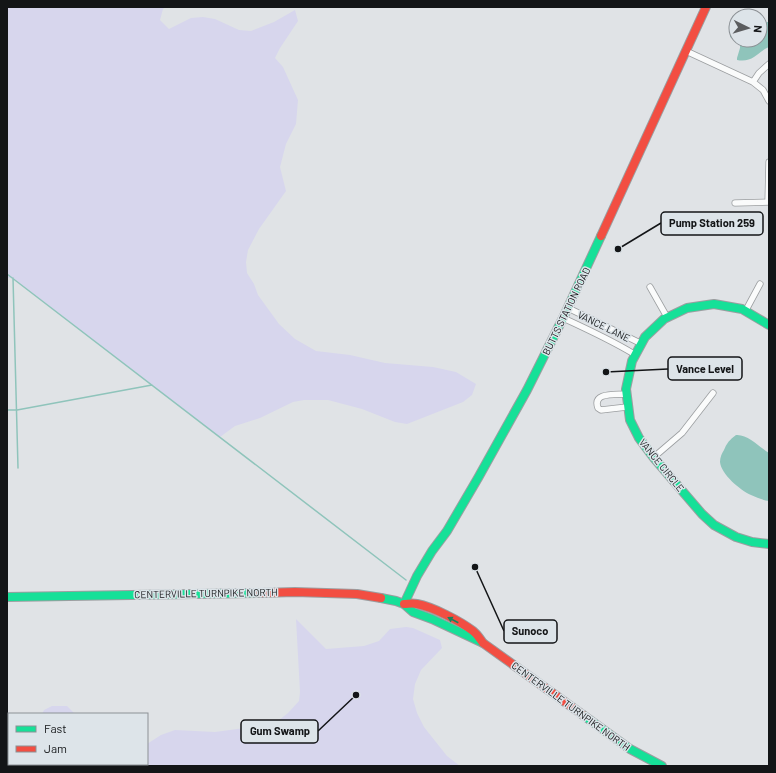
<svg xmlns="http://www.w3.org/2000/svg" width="776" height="773" viewBox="0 0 776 773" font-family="Barlow,sans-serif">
<rect width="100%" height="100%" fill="#e0e3e6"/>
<path fill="#d7d6ed" d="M7,7h159l-3,2 -3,11 9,9 22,-11 12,-1 12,2 24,11 12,1 23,-9 21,-12 3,11 -18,27 -5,10 8,9 15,33 -2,24 -10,20 -6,23 6,24 -27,38 -11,21 -2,12 1,11 7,11 4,11 21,29 16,15 21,12 34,4 35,8 48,4 23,5 20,12 -4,11 -9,7 -56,22 -12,-2 -33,-13 -34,-9h-24l-11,2 -33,16 -25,8 -15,11 -207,-159h-6z
M296,619l30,30 38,-3 15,-5 11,-12 16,-2 7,1 27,12 2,8 -21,22 -6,14 -2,15 4,14 7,14 23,29 13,10h-345v-2h32v-20l14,-9 14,-5 40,2 59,-8 14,-11 11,-12 1,-9z
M52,706h15l8,8h-33l2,-4z
M9,745v19h70v2h-72v-20z"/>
<path fill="#8fc4bb" d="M764,22h5l-1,13 1,12c-12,5 -16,16 -32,13v-2l3,-10v-4l-3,-3 -7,-4v-2l1,-1h5v6h24c0,-4 3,-14 4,-18z
M736,435c12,-1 23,12 33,18v48c-6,-1 -12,-3 -18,-6 -11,-5 -30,-21 -31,-33 0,-5 2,-9 4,-12 2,-6 6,-11 12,-15z"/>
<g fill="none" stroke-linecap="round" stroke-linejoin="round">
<path stroke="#8fc4bb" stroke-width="1.5" d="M7,274l399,306
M13,278l5,190
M7,410h10l135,-25"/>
<g stroke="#9b9ea0" stroke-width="7">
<path id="street" d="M686,51l67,31 10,8 6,11
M753,82l6,-9 10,-9
M768,202l1,-40
M735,203l34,-1
M650,287l17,30
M568,308l72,35
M746,310l14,-26
M563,318c24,11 48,22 71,36
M626,394c-11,1 -34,-2 -28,14l3,2 26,-3
M654,457l28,-24 31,-40"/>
</g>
<g stroke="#9b9ea0" stroke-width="10">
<path id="fast" d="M769,325l-27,-16 -28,-5 -27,4 -23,11 -19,18 -13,24 -6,28 4,31 9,18 15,20 48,56 12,11 22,12 16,5 17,2
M7,597l253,-4
M381,598l15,3 8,3 9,8 19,7 51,24
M404,604l13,-28 15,-25 15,-20 31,-53 49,-88 37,-74 37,-80
M583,715l47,34 32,17"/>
</g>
<g stroke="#9b9ea0" stroke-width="10">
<path id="jam" d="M601,236l105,-229
M260,593l35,-1 62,2 24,4
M404,604c4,0 8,-1 13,0 16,3 43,17 56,27 4,3 7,8 10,12l100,72"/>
</g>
<use href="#street" stroke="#fafbfb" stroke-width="5.5"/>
<use href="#fast" stroke="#16e098" stroke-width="8"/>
<use href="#jam" stroke="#f24e42" stroke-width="8"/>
</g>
<defs><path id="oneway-solid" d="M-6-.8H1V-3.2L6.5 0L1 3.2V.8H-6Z"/></defs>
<use fill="#15855e" href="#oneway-solid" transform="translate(453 620) rotate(-153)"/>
<g text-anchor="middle" stroke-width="3" stroke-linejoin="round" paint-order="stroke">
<g font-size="10" fill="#131517" stroke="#dde4e9">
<text transform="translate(566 311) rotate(-64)" y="4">BUTTS STATION ROAD</text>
<text transform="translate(604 326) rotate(26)" y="4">VANCE LANE</text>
<text transform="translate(662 465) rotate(51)" y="4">VANCE CIRCLE</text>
<text transform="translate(206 593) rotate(-1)" y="4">CENTERVILLE TURNPIKE NORTH</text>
<text transform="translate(571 706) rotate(36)" y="4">CENTERVILLE TURNPIKE NORTH</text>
</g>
</g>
<path fill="none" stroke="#131517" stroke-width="1.5" d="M618 249L661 223M606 372L668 369M475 567L504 631M356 695L318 731"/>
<g fill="#131517" stroke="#dde4e9" stroke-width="1.5">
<circle cx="618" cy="249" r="4"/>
<circle cx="606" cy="372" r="4"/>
<circle cx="475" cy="567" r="4"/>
<circle cx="356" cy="695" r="4"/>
</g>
<g fill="#dde4e9" stroke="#131517" stroke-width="1.5">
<rect x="661" y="212" width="102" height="23" rx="4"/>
<rect x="668" y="357" width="74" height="23" rx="4"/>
<rect x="504" y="620" width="53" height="23" rx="4"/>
<rect x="241" y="720" width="77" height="23" rx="4"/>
</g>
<g font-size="11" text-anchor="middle" font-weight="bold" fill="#131517">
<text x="712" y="227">Pump Station 259</text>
<text x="705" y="373">Vance Level</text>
<text x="530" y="635">Sunoco</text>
<text x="280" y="735">Gum Swamp</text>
</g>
<rect width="776" height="773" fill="none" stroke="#131517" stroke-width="16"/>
<rect x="8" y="713" width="140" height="52" fill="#dde4e9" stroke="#8c9195"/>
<rect x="16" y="726" width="20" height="6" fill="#16e098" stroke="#8c9195"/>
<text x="44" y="733" font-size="12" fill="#131517">Fast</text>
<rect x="16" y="746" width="20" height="6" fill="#f24e42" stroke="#8c9195"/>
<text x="44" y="753" font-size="12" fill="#131517">Jam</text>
<g transform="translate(748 28) rotate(95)"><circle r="19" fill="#dde4e9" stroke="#8c9195"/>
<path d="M0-3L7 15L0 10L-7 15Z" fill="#5b5d5f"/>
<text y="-6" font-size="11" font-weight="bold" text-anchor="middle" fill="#131517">N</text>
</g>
</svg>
